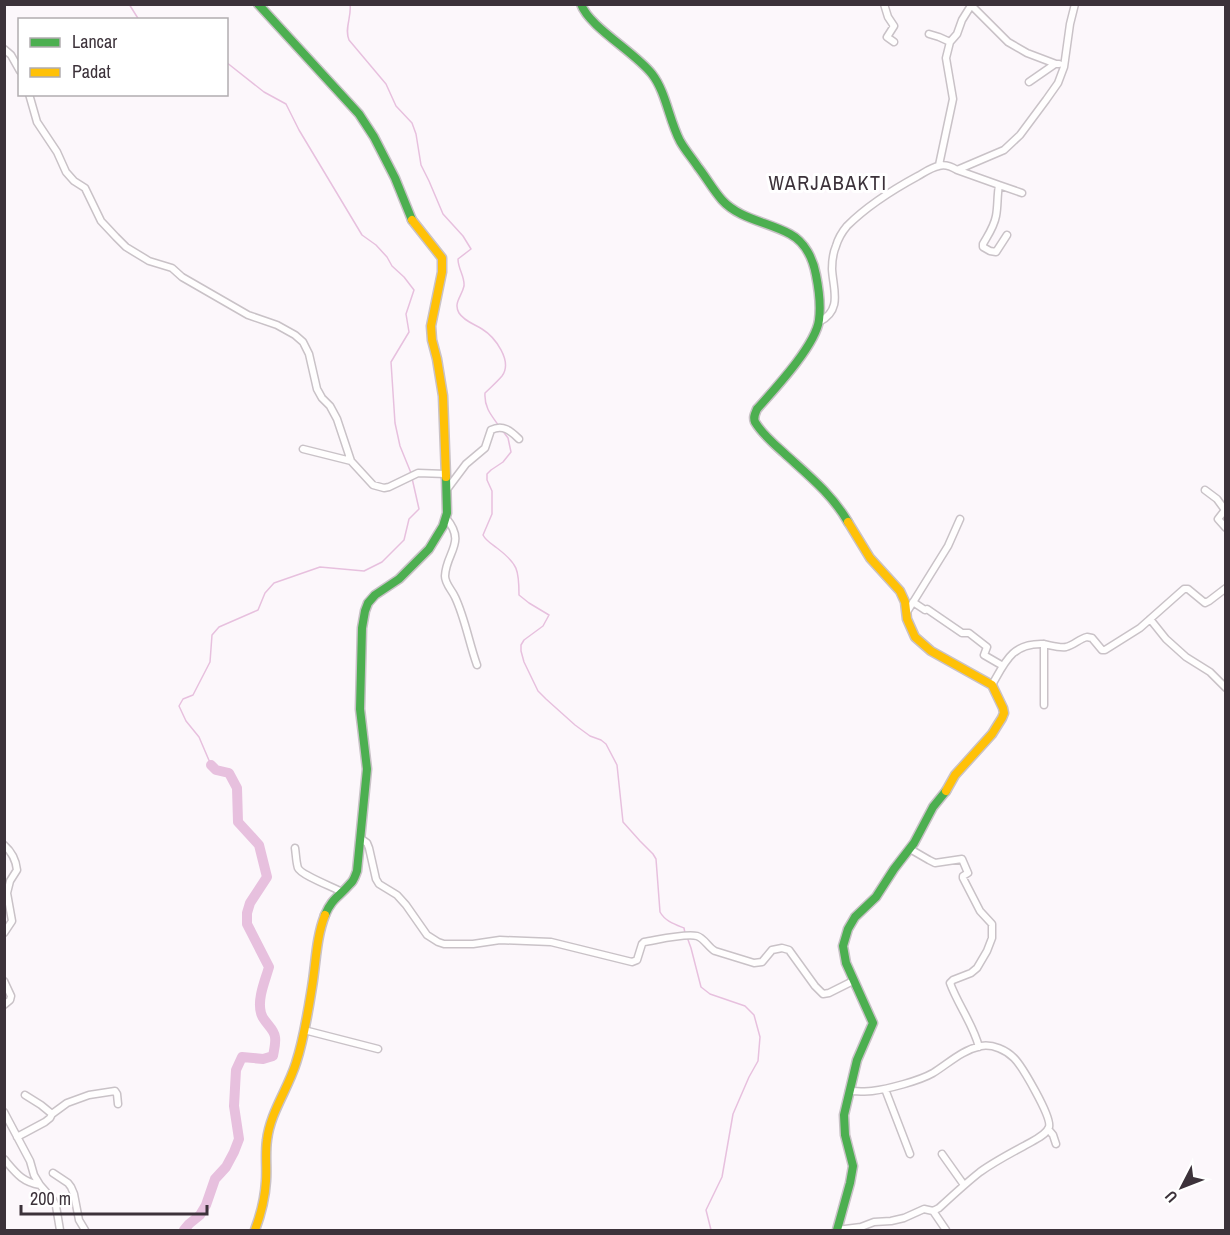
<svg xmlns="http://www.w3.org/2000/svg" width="1230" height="1235" viewBox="0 0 1230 1235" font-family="'Archivo Narrow',sans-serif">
<rect width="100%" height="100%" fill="#fcf7fb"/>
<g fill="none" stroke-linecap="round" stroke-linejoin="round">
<path stroke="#e7c0de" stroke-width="1.5" d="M129,4l10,16
M350,4c2,13 -6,24 -1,36l37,44 10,22 16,17 4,11 5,31 8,16 14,33 20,22 8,13 -13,10c0,10 7,18 6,27 -2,10 -11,17 -5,27 5,8 15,11 23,16 13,8 31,32 20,47 -5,6 -12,12 -17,17 -1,14 6,22 14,33
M226,62l38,30 22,12 13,26 63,105 14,10 11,12 5,9 12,11 10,13 -8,24 3,18 -18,30 4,61 5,23 11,27
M502,430l6,8 3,14 -8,10 -12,8 -4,4v6l5,11v23l-9,21c3,6 9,9 14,13 21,16 22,22 22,47l10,8 20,12 -6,11 -19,14 -3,5v6l3,11 14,29 8,8 29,26 15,11 11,4 5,4 11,21 6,57 17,19 13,13 3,5 4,53c5,9 14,12 24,16l1,5
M211,765l-12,-28 -13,-16 -7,-15 4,-7 10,-4 17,-33 2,-27 7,-8 39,-17 7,-17 9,-10 46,-16 44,4 18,-9 22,-22 5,-21 10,-10 -7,-31
M687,937l4,11 10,39 9,7 35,12 9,9 6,22 -2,24 -9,16 -16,37 -11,63 -16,33 5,20"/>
<path stroke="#e7c0de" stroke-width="10" d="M184,1230l5,-6 11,-9 6,-10 9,-26 11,-12 8,-15 5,-13 -5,-33 2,-36 6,-13 21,2 10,-3c1,-6 3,-13 2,-19 -1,-9 -12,-15 -14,-24 -4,-14 4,-32 8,-46l-22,-43v-11l3,-10 17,-26 -8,-32 -21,-23 -1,-34 -8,-15 -13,-3 -5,-5"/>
<g stroke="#c9c2c7" stroke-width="9">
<path id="street" d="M884,4l4,13 6,9 -7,11 7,5
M971,5l37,37 19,11 29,11
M929,34l10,3 11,5
M4,49l7,6 9,16
M1029,82l26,-18h4
M29,94l8,28 20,30 9,20 8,9 11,7 16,33 15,16 10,10 23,14 23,7 10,9 66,38 29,10 18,10 8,7 6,12 8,35 5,9 8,8 7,13 14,42 22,24 11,3 5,-1 29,-14 28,1
M939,165l14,-66 -7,-41 4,-16 7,-8 5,-14 10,-16
M957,170l42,15c-2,11 -1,21 -3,31 -2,11 -8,19 -13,28v3l7,4 6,1 11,-17
M999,185l23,8
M819,322c24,-12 14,-33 13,-53 0,-8 1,-16 4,-23 2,-7 6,-14 11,-20 20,-20 47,-37 71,-50 7,-4 14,-9 21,-10 6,-2 13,1 18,4l47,-20 16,-15 26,-35 12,-17 6,-16 6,-43 5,-20
M303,449l48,12
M448,488l18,-24 19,-16 6,-18c12,-6 20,1 28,9
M1205,490l12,9 8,11 -7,9 8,9
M446,518c21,25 0,34 -1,58 0,8 7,14 10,21 10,21 14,46 22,68
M913,602l12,8 2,-1 35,24h7l18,14 -3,8 19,11
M907,612l41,-66 12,-27
M1150,619l16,20 20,18 24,15 16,16
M992,685c13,-23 20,-42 51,-41 7,1 15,4 23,3 8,-2 13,-8 21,-10l5,1 10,12h3l35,-22 44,-39h4l17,14 4,-2 17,-13
M1044,705v-61
M360,838l7,5 2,5 7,31 3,5 18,11 9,10 21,30 11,7 6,2h29l27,-4 51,2 81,20 5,-2 5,-16 2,-2c13,-2 41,-9 53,-6 7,2 12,12 18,15l39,12 8,-1 10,-12 10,-2 7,2 26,36 8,8 6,-1 24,-12
M4,845c8,7 12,15 13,25l-7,11 -3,12 5,28 -8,12
M295,848c1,6 1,14 3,20 3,7 35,19 44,24
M910,849l19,11 6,3 27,-4 6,14 -5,3v2l17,33 12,13v14l-5,13 -10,17 -6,5 -18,7 -3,3c8,22 23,41 29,64
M4,981l7,15 -1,4 -6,5
M304,1030l74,19
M885,1089l25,65
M849,1091c8,0 16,1 23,0 16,-2 47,-10 61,-18 16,-10 29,-23 48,-27 12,-2 25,4 33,12 8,8 38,59 35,69 -3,9 -17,14 -25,19 -15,8 -30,16 -44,26 -14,11 -28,24 -41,36l-6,3 13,19
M25,1095l16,10 11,9
M4,1112l26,49 4,14 6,10 13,15 3,6 4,24
M1048,1129l5,6 3,9
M17,1137l28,-15 5,-4 2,-4 15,-11 22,-8 26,-4 2,3 1,10
M942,1154l22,31
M4,1159c12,14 18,23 36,26
M53,1173l15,10 3,4 3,7 5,26 6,10
M837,1230l24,-3 13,-5 17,-1 13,-3 20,-9 9,2"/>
</g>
<g stroke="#c9c2c7" stroke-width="11">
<path id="fast" d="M258,4l101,110 15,23 21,41 17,42
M581,4c8,23 54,48 71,70 14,18 17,46 28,67 5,9 12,17 18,26 8,10 15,23 24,33 17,19 46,22 68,34 15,8 23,25 26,41 3,15 5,30 3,45 -3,25 -45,70 -62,89 -2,5 -4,8 -2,13 7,12 19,22 29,31 24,22 48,41 64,69
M325,915c7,-17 14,-18 25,-31 4,-3 5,-8 7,-13l10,-102 -7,-60 2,-81 3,-17 3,-8 7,-8 24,-16 30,-30 14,-23 4,-13 -1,-36
M837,1230l13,-47 3,-17 -8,-31 -1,-20 13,-55 16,-37 -27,-60 -3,-17 5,-17 7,-12 21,-20 18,-28 20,-26 19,-36 13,-16"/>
</g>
<g stroke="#c9c2c7" stroke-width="11">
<path id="slow" d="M412,220l30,38v14l-11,54 1,14 5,19 6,37 3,81
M848,522l22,36 30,33 5,11 2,17 8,18 16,14 61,34 11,23 1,5 -2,5 -10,16 -37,41 -9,16
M255,1230c6,-16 10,-32 11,-49 1,-13 -1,-27 1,-41 3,-27 21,-51 29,-77 8,-24 12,-51 16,-76 4,-24 4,-49 13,-72"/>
</g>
<use href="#street" stroke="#fffefe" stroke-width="6"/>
<use href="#fast" stroke="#4caf50" stroke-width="8"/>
<use href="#slow" stroke="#ffc107" stroke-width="8"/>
</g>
<g text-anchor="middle" stroke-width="6" stroke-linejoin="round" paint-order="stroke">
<g font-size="20" letter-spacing="1.5" fill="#3c323a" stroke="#fff">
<text x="828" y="190">WARJABAKTI</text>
</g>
</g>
<rect width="1230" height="1235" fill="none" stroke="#3c323a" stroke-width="12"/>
<rect x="18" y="18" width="210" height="78" fill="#ffffff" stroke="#b1adb0" stroke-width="1.5"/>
<rect x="30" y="38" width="30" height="9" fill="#4caf50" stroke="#b1adb0" stroke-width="1.5"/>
<text x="72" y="48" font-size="18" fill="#3c323a">Lancar</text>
<rect x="30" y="68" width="30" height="9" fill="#ffc107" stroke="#b1adb0" stroke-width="1.5"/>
<text x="72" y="78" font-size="18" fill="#3c323a">Padat</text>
<g transform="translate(1182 1187) rotate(228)" stroke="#ffffff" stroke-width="4.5" paint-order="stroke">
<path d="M0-4.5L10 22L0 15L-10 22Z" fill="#3c323a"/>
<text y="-9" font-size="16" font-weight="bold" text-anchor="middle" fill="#3c323a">U</text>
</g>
<path d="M21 1205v9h186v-9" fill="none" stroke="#3c323a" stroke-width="3"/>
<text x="30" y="1205" font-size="18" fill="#3c323a" stroke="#ffffff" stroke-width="4.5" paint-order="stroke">200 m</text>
</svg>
